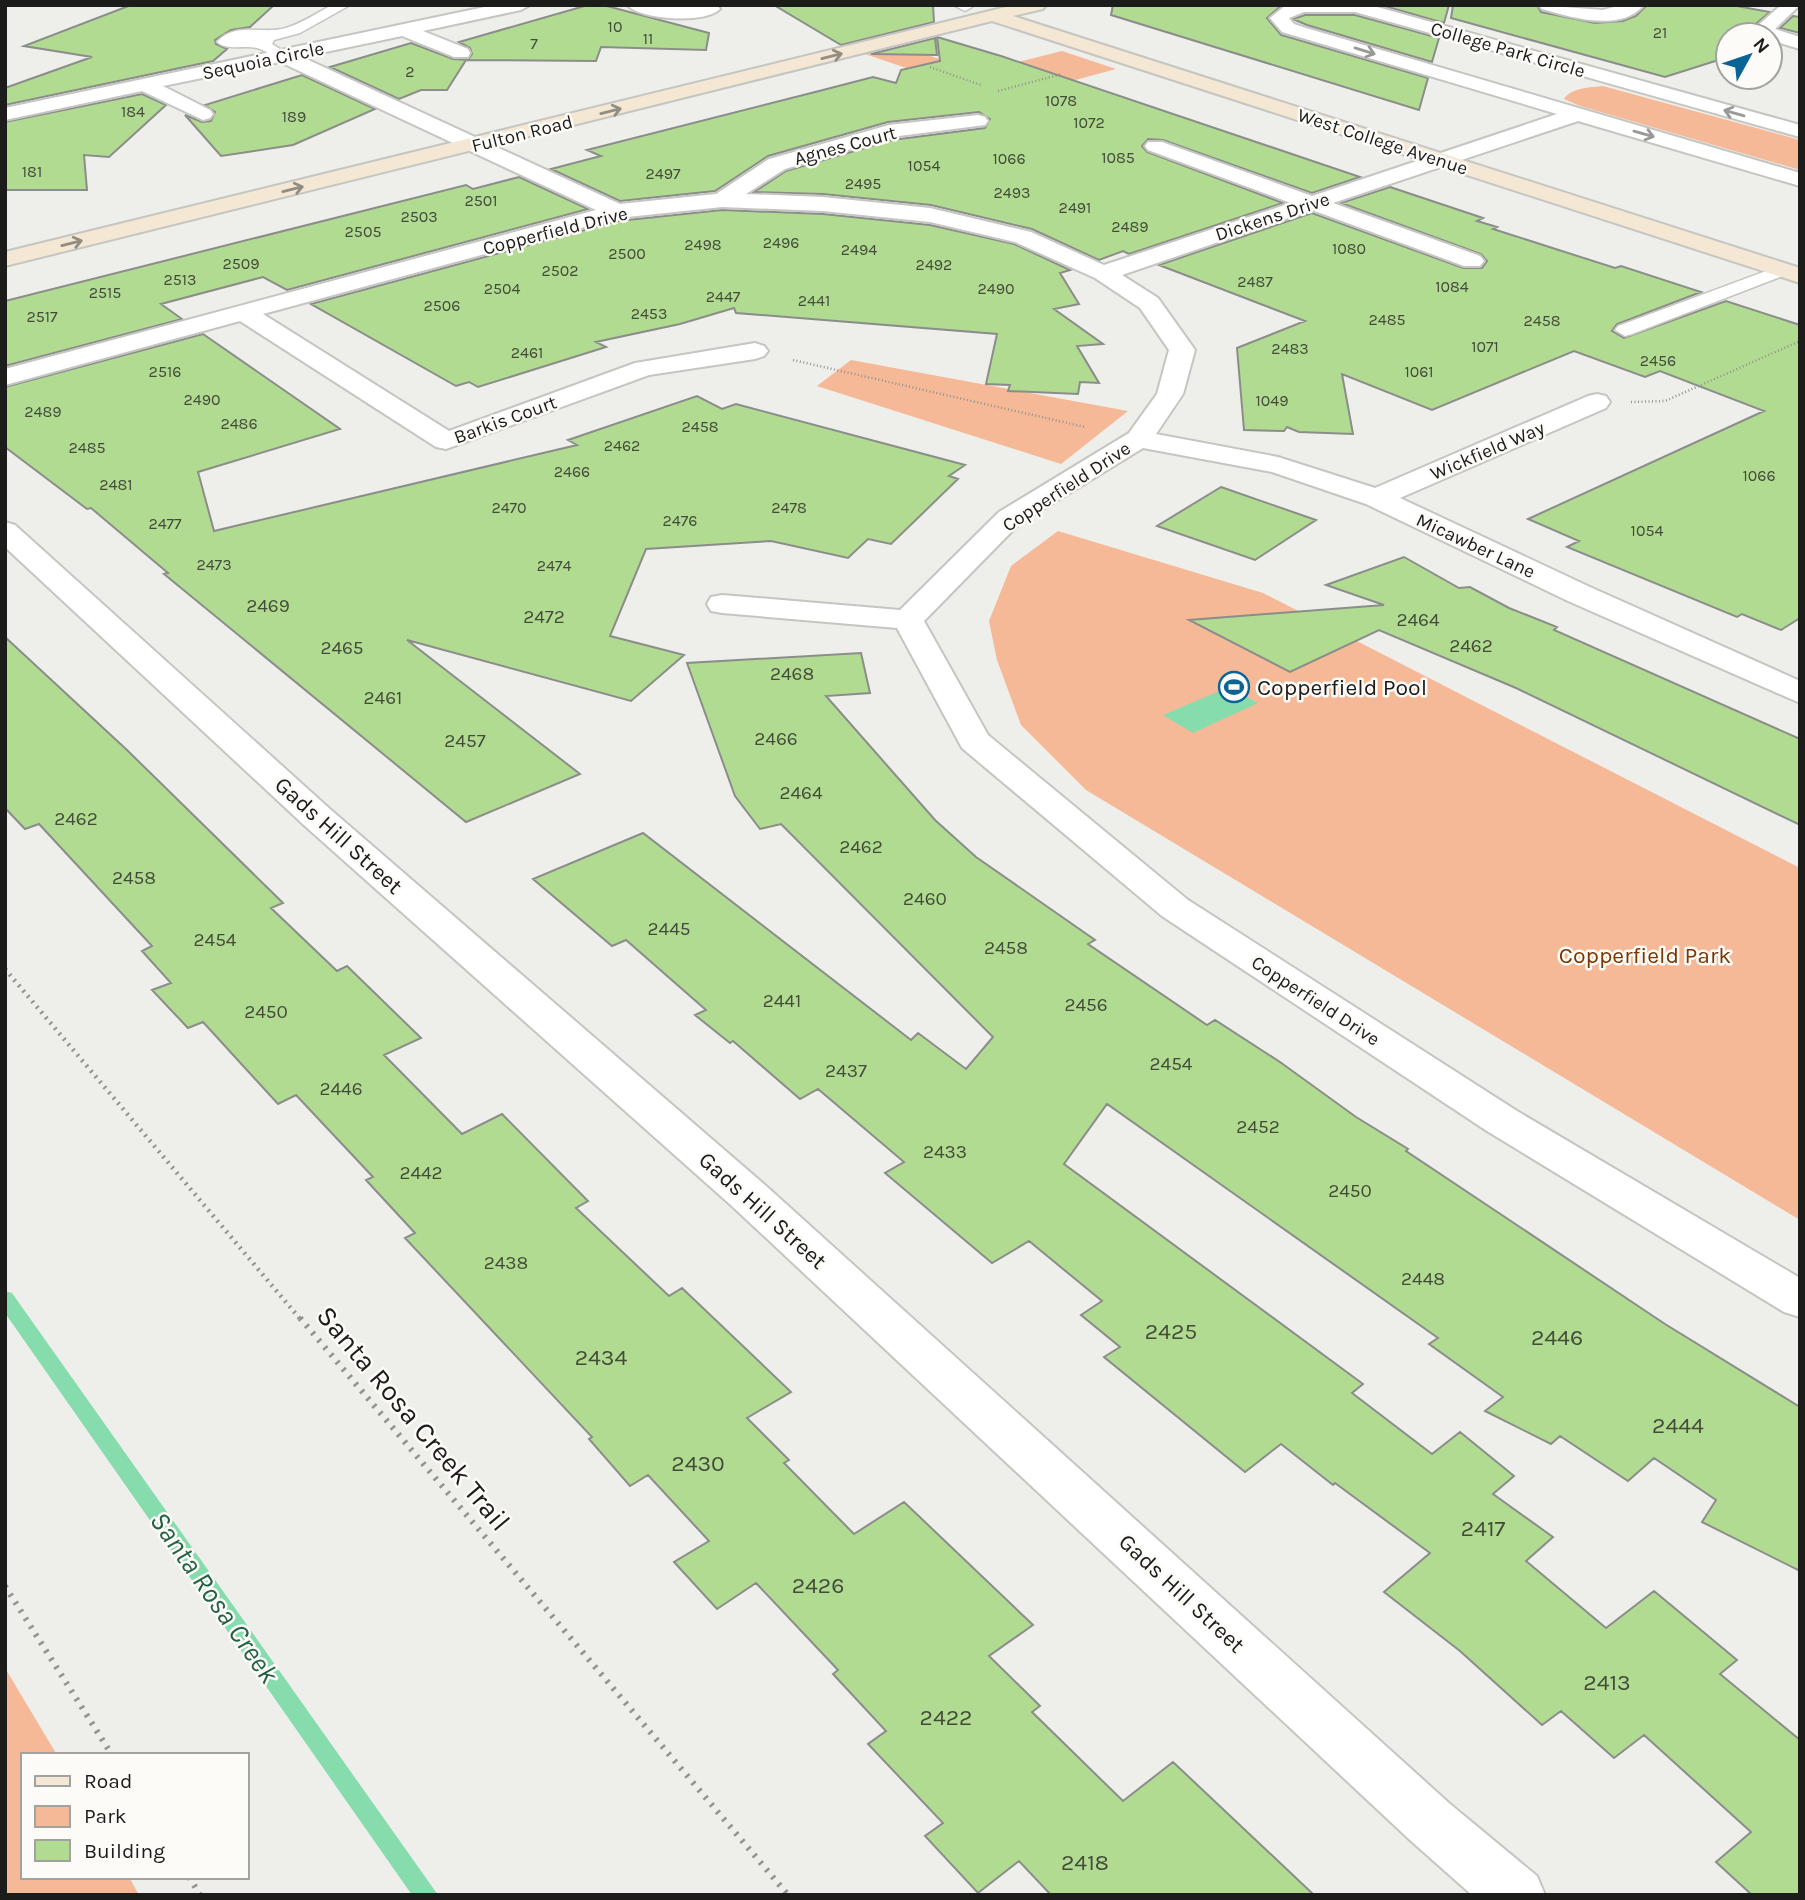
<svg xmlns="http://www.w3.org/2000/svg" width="1805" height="1900" viewBox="0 0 1805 1900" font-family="Karla,sans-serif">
<rect width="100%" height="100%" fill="#eeeeea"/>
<path fill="#f5b997" d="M901,46l77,26 84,-21 54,18 -100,27 -54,-9 -97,-33z
M1603,86l197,54v30l-220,-64 -16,-7c7,-11 26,-12 39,-13z
M851,360l277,51 -67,53 -244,-78z
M1058,531l205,62 537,275v352l-714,-430 -65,-65 -24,-65 -8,-39 22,-55z
M5,1668l52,87h-34v122h106l10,18h-134z"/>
<path fill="#87dcae" d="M1229,687l29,16 -65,30 -30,-18z"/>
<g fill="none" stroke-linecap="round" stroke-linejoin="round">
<path fill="#87dcae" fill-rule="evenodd" d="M5,1291l7,2 426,602h-26l-407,-582z"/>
</g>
<path fill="#b2db92" stroke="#8b8d8a" stroke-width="2" d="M131,5h143l-24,22 -19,3 -16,10 1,4 11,5 -14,12 -208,44v-17l87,-31 -68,-11z
M588,5h15l106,28 -3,17 -105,-3 -5,14 -130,-1 -19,30h-26l-22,9 -69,-32 81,-24 42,16 15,1 4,-6 -2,-6 -11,-6z
M774,5h159l1,17 -93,23z
M1113,5h169l-15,13 14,17 147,43 -9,32 -308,-95z
M1381,5h68l-5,18z
M1453,5h84l4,7 54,11 28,-2 13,-5 11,-11h84l39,7 -18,15 4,8h-28v22l-63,20 -214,-59z
M1305,15h50l84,23 -7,24 -125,-37 -14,-6z
M1793,16l7,1v16l-20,-5z
M937,37l64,19 359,121 -48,16 -149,-53 -15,-1 -6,7 5,6 136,51 -154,51 -6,-3 -24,9 -67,-31 -101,-24 -108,-11 -69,-2 32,-21 106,-31 93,-12 5,-9 -11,-7 -91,10 -120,34 -53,35 -95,10 -69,-32 50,-13 -14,-6 236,-60 50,-13 23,6 5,-13 39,-9z
M935,38l2,17 -66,-1z
M302,75l73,34 -82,36 -72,11 -36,-41 17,7 9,-1 4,-9 -10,-7z
M142,94l24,11 -57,52 -25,-2 3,35h-82v-68z
M519,177l69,32 -301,81 -24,-13 -102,27 21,15 -177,47v-65l461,-116 7,4z
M1390,187l93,31 -6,3 20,6 -4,2 122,39 6,-2 80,26 -84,32 -5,7 12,7 102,-37 74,24v293l-19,12 -39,-16 -5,3 -170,-70 12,-6 -51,-22 236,-108 -104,-40 -15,6 -71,-26 -142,59 -90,-36 11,60 -54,-2 -12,-5 -3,4 -40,-1 -7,-82 68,-27 -146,-56 153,-52 151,55h19l5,-7 -6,-7 -140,-51z
M722,210l101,4 107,11 84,19 56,26 -10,3 19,31 -25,5 49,35 -26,2 22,37 -19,-1 -2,12 -70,-3 2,-6 -24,-1 11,-50 -261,-21 -2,-5 -54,16 -84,18 10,5 -128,40 -9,-5 -13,4 -145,-82 307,-83z
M203,334l137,95 -142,43 16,59 363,-86 -9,-5 129,-44 25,13 14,-5 229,61 -16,11 9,3 -67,65 -23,-5 -20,19 -77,-17 -125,8 -36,87 74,19 -53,46 -224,-61 173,134 -114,48 -302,-248 4,-1 -77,-65 -4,1 -82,-62v-60z
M1221,487l95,33 -61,40 -98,-34z
M1404,557l55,31 11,-1 39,21 48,19 -3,3 246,109v86l-284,-137 -137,-58 -89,42 -101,-52 195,-15 -58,-20z
M5,637l122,113 156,153 -12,5 66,63 10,-5 74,72 -37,17 78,79 40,-20 86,87 -12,7 93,88 13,-8 109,104 -44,26 42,42 -5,3 70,71 50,-32 129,123 -44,31 51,50 -8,6 91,89 50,-39 141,133h-263l-32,-34 -41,32 -53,-57 18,-13 -75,-79 18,-13 -53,-57 5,-4 -82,-87 -39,26 -43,-47 35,-21 -61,-66 -18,11 -41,-47 3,-2 -187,-199 10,-5 -49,-53 7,-3 -77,-82 -18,9 -75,-82 -15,6 -36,-38 19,-7 -29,-32 10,-5 -113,-122 -14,5 -20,-21z
M861,653l9,40 -44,3 109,124 41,37 119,83 -7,4 119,81 8,-5 65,42 76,55 52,32 -2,2 259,173 135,83v164l-98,-49 14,-22 -62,-42 -26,23 -68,-45 -9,8 -66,-33 18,-14 -74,-53 9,-6 -331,-234 -43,60 299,220 -11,9 80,61 28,-22 54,44 -21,18 60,43 -27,24 80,67 48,-37 83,69 -17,14 80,66v155h-48l-36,-33 35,-30 -107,-97 -30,23 -53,-47 -19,14 -82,-74 -76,-59 46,-39 -95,-70 -2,2 -52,-41 -36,28 -141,-115 16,-10 -39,-32 21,-14 -73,-60 -37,22 -107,-90 19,-11 -86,-73 -18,10 -67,-58 -3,2 -35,-28 11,-5 -80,-70 -14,6 -79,-67 110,-46 268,207 7,-7 48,36 27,-32 -212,-213 -21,5 -25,-33 -48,-133z"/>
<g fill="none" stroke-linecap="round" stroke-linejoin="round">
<g stroke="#c5c5c1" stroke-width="3">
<path id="service" d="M332,5h18l-50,28 -26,7 -2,4 19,12 -2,3c-13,3 -20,-8 -32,-11 -13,-3 -30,3 -40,-6 18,-21 46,-7 69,-14 16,-5 31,-15 46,-23z
M953,5h18l1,2 -7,4z
M1782,265l9,5 -3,4 -156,60 -7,2 -10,-6 3,-4z"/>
</g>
<g stroke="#c5c5c1" stroke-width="4">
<path id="minor" d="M494,5h36l-9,5 -98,21 45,18 2,4 -2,4h-14l-52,-21 -100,21 318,147 96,-10 53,-35 120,-34 89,-10 7,2 3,4 -3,4 -94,12 -106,32 -39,25 77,3 107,11 101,24 73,33 187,-62 -143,-53 -3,-4 3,-4h14l150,54 245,-82 -275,-82 -12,-14 16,-13h84l430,120v12l-445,-125h-51l-15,6 5,6 12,4 494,145v13l-222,-65 -245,82 147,53 4,5 -4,5h-16l-152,-56 -190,65 36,23 37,52 -12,44 -27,40 122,23 97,31 213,-92 9,-2 9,2 4,6 -4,6 -206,90 190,89 210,94v22l-232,-102 -202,-97 -94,-32 -129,-24 -124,76 -95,97 64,114 200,165 329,211 283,167v39l-16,-5 -297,-181 -325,-215 -200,-168 -65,-120 -175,-15 -11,-2 -4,-7 4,-7 11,-2 178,15 99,-98 130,-79 28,-39 12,-44 -29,-42 -45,-30 -80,-36 -85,-20 -107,-11 -101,-4 -104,11 -355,96 186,117 186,-68 120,-20 9,3 4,5 -4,5 -9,3 -106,16 -203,74 -10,-2 -196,-126 -235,64v-16l591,-159 -316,-148 -117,24 47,24 3,4 -3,4 -7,2 -61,-29 -137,29v-12z
M627,5h90l3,4c-14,15 -79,11 -93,-4z
M1539,5l64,5 18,-5h23c-24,28 -73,12 -102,4z
M1781,5h19l-25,24 25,8v12l-30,-9v-5h-10l-6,-6z
M5,522l10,3 316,285 434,375 685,619 87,72 8,19h-73l-62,-55 -677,-633 -428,-381 -300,-279z"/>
</g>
<g stroke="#c5c5c1" stroke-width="4">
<path id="secondary" d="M1014,5h32l-3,4 -30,7 787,252v15l-808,-262 -987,245v-14z"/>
</g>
<path stroke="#939390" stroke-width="2.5" stroke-dasharray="1 2.5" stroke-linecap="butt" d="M930,67l51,18
M998,91l64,-17
M793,360l292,67
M1631,402l34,-1 135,-60"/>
<path stroke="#939390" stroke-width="4.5" stroke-dasharray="2 5" stroke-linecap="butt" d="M5,969l296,351"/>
<path stroke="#939390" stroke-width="6" stroke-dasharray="2.5 7" stroke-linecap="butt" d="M300,1318l488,577
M5,1586l107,169
M189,1877l11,18"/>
<use href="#service" fill="#fff" fill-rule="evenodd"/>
<use href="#minor" fill="#fff" fill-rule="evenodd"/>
<use href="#secondary" fill="#f4e7d4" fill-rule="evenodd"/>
</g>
<defs><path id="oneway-shaft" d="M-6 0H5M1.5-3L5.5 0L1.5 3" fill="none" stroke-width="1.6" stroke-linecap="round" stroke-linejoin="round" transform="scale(1.75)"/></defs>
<g stroke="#999998">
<use href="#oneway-shaft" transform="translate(1365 51) rotate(17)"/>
<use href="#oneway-shaft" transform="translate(1734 113) rotate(-164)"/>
<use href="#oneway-shaft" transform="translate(1644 134) rotate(16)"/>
</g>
<g stroke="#938c81">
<use href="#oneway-shaft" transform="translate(832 56) rotate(-14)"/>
<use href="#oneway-shaft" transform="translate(611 111) rotate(-14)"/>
<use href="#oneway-shaft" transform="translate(293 189) rotate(-14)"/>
<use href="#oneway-shaft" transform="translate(72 243) rotate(-14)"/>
</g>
<defs>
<g id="stadium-ring" transform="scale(1.575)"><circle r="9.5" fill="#fcfbf8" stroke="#0a6495" stroke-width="1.5"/><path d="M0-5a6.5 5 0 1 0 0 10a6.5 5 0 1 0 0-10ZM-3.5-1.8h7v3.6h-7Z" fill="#0a6495"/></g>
</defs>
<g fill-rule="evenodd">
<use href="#stadium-ring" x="1234" y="687"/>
</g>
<g text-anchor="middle" stroke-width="5" stroke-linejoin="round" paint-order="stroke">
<g font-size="16" fill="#424c39">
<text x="615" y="32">10</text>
<text x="1660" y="38">21</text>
<text x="648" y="44">11</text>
<text x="534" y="49">7</text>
<text x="410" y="77">2</text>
<text x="1061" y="106">1078</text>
<text x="133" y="117">184</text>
<text x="294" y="122">189</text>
<text x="1089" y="128">1072</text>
<text x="1118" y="163">1085</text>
<text x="1009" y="164">1066</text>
<text x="924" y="171">1054</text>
<text x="32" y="177">181</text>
<text x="663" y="179">2497</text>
<text x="863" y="189">2495</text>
<text x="1012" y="198">2493</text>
<text x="481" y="206">2501</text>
<text x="1075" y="213">2491</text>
<text x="419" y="222">2503</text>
<text x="1130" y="232">2489</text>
<text x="363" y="237">2505</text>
<text x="781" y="248">2496</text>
<text x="703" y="250">2498</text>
<text x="1349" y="254">1080</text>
<text x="859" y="255">2494</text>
<text x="627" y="259">2500</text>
<text x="241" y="269">2509</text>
<text x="934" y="270">2492</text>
<text x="560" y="276">2502</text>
<text x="180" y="285">2513</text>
<text x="1255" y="287">2487</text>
<text x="1452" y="292">1084</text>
<text x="502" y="294">2504</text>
<text x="996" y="294">2490</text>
<text x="105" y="298">2515</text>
<text x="723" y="302">2447</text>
<text x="814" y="306">2441</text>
<text x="442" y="311">2506</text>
<text x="649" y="319">2453</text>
<text x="42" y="322">2517</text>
<text x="1387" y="325">2485</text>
<text x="1542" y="326">2458</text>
<text x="1485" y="352">1071</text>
<text x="1290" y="354">2483</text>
<text x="527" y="358">2461</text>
<text x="1658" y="366">2456</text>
<text x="165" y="377">2516</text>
<text x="1419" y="377">1061</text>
<text x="202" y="405">2490</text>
<text x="1272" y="406">1049</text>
<text x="43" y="417">2489</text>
<text x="239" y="429">2486</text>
<text x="700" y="432">2458</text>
<text x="622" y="451">2462</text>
<text x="87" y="453">2485</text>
<text x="572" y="477">2466</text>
<text x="1759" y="481">1066</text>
<text x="116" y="490">2481</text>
<text x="509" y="513">2470</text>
<text x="789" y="513">2478</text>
<text x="680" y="526">2476</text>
<text x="165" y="529">2477</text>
<text x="1647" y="536">1054</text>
<text x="214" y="570">2473</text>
<text x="554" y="571">2474</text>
</g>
<g font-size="19" fill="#1c1c1b" stroke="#fcfbf8">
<text transform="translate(1508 49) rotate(16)" y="7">College Park Circle</text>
<text transform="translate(263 60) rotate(-12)" y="7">Sequoia Circle</text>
<text transform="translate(522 133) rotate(-14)" y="7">Fulton Road</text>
<text transform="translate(1383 141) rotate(18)" y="7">West College Avenue</text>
<text transform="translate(845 145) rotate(-15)" y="7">Agnes Court</text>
<text transform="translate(1272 216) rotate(-18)" y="7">Dickens Drive</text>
<text transform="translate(555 230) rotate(-14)" y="7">Copperfield Drive</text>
<text transform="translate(505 419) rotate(-20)" y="7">Barkis Court</text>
<text transform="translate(1487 450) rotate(-23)" y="7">Wickfield Way</text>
<text transform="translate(1066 486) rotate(-33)" y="7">Copperfield Drive</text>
<text transform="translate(1476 545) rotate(25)" y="7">Micawber Lane</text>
<text transform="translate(1316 1000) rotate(33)" y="7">Copperfield Drive</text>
</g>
<g font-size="19" fill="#424c39">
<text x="268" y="612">2469</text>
<text x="544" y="623">2472</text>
<text x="1418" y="626">2464</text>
<text x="1471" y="652">2462</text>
<text x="342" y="654">2465</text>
<text x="792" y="680">2468</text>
<text x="383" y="704">2461</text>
<text x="776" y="745">2466</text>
<text x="465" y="747">2457</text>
<text x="801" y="799">2464</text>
<text x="76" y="825">2462</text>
<text x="861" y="853">2462</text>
<text x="134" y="884">2458</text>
<text x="925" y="905">2460</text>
<text x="669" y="935">2445</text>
<text x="215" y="946">2454</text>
<text x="1006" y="954">2458</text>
<text x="782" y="1007">2441</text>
<text x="1086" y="1011">2456</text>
<text x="266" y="1018">2450</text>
<text x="1171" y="1070">2454</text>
<text x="846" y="1077">2437</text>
<text x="341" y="1095">2446</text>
<text x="1258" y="1133">2452</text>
<text x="945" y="1158">2433</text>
<text x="421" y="1179">2442</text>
<text x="1350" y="1197">2450</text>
<text x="506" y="1269">2438</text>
<text x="1423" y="1285">2448</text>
</g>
<g font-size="23" fill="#1c1c1b" stroke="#fcfbf8" text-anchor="start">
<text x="1257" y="695">Copperfield Pool</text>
</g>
<g font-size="23" fill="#1c1c1b" stroke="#fcfbf8">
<text transform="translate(339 835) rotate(42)" y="8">Gads Hill Street</text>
<text transform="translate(763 1210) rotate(42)" y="8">Gads Hill Street</text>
<text transform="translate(1182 1593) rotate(43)" y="8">Gads Hill Street</text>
</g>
<g font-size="23" fill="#793702" stroke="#fcfbf8">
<text x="1645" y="963">Copperfield Park</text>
</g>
<g font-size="23" fill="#424c39">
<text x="1171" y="1339">2425</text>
<text x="1557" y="1345">2446</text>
<text x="601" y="1365">2434</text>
<text x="1678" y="1433">2444</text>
<text x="698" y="1471">2430</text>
<text x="1483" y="1536">2417</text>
<text x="818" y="1593">2426</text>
<text x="1607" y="1690">2413</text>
<text x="946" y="1725">2422</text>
<text x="1085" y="1870">2418</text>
</g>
<g font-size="28" fill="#1c1c1b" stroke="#fcfbf8">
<text transform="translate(414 1418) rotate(50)" y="10">Santa Rosa Creek Trail</text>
</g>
<g font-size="28" font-style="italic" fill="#236143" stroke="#fcfbf8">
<text transform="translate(215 1597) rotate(55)" y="10">Santa Rosa Creek</text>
</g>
</g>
<rect width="1805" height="1900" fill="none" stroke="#1c1c1b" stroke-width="14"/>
<rect x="21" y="1753" width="228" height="126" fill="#fcfbf8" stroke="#a2a2a0" stroke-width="2"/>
<rect x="35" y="1776" width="35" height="10" fill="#f4e7d4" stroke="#a2a2a0" stroke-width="2"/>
<text x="84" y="1788" font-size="21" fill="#1c1c1b">Road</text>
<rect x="35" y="1806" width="35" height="21" fill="#f5b997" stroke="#a2a2a0" stroke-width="2"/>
<text x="84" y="1823" font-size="21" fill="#1c1c1b">Park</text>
<rect x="35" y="1840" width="35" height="21" fill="#b2db92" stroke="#a2a2a0" stroke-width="2"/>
<text x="84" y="1858" font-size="21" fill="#1c1c1b">Building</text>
<g transform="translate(1749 56) rotate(50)"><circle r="33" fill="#fcfbf8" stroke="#a2a2a0" stroke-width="2"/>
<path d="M0-5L12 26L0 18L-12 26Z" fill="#0a6495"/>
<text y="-10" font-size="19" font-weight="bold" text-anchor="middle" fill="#1c1c1b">N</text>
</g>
</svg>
